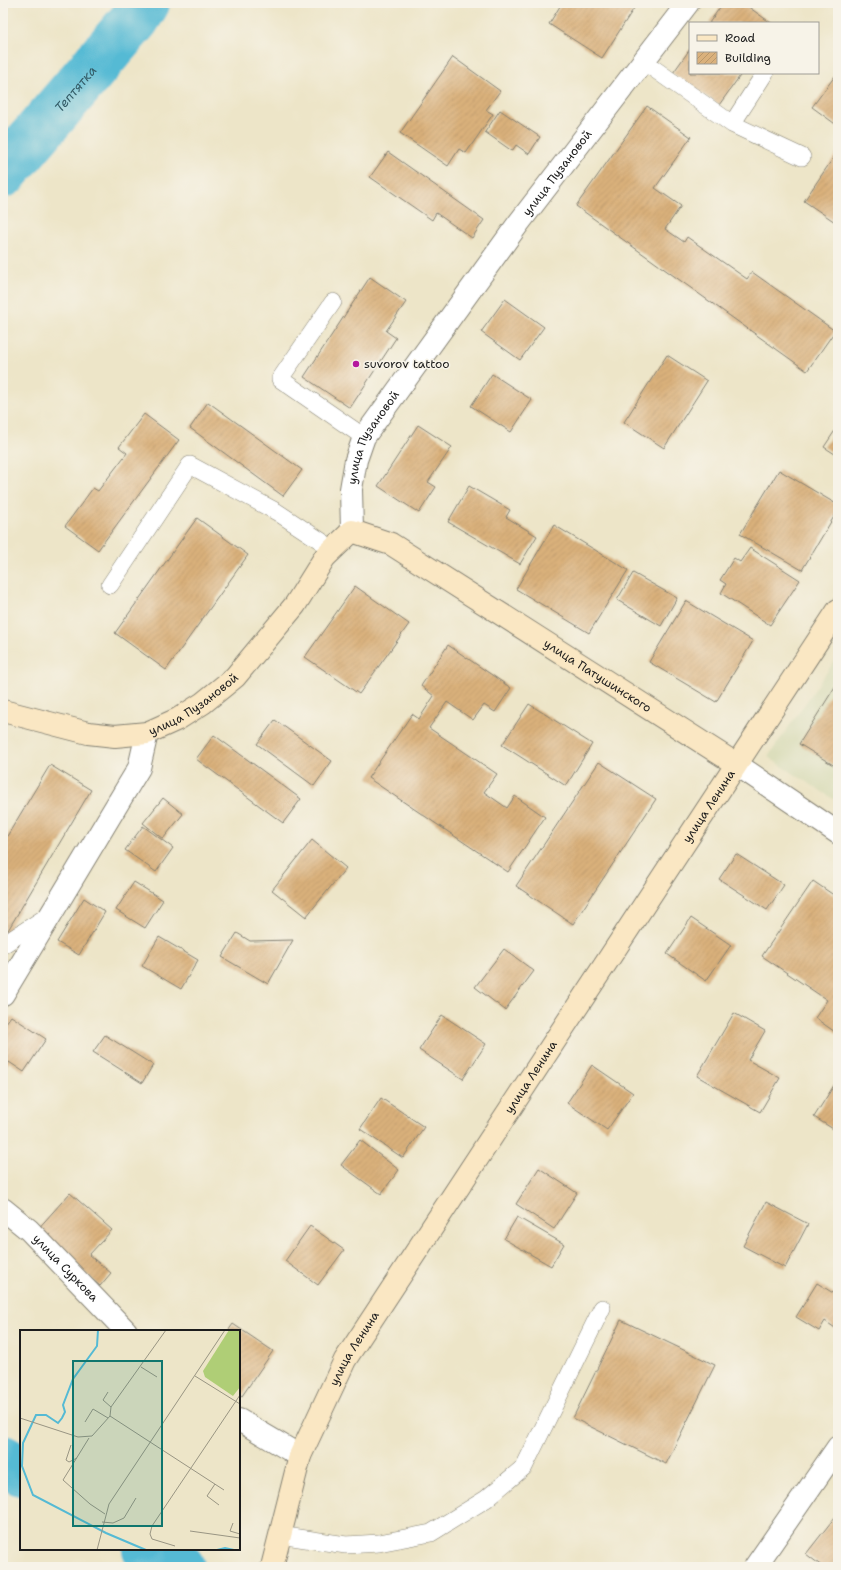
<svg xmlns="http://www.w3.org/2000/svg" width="841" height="1570" viewBox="0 0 841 1570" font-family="'Shantell Sans',sans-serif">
<defs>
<pattern id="building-hatch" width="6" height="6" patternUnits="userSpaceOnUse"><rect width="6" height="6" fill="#dab17c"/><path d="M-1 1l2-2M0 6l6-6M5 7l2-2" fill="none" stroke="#ba986b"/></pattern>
</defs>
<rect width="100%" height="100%" fill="#f7f3e8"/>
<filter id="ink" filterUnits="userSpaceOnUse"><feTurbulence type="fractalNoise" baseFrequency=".025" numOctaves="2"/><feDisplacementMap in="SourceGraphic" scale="8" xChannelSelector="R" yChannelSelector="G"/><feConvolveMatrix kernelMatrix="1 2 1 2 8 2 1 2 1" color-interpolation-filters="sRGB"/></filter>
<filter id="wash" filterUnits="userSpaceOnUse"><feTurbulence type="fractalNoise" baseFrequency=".012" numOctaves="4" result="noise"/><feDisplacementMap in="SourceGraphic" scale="16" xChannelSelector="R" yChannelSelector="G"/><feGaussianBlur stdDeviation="0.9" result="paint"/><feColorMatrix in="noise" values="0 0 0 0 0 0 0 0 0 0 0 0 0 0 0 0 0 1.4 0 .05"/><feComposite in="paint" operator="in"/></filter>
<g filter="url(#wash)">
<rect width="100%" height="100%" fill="#ede5c8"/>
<path fill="#dcdebc" d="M838,656v146l-70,-45z"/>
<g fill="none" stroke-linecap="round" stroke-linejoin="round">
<g stroke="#55bad4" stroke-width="50">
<path id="s1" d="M3,173l132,-154 10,-16"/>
<path d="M3,1460l18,11"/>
<path d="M147,1549l33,18"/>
</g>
</g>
<g id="blocks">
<path fill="url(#building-hatch)" d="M562,3h71l3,2 -34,53 -53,-34z
M723,3h20l28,20h-62z
M690,49v24h52l-23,32 -46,-32z
M453,57l47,34 -14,19 7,4 -27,39 -7,-4 -11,17 -48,-33z
M838,72v54l-26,-19z
M647,106l44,31 -36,51 26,18 -16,23 19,13 3,-5 60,42 5,-7 83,59 -28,40 -231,-165z
M500,110l40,27 -11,17 -13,-9 -4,6 -27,-19z
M838,151v73l-34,-23z
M388,152l96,68 -12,18 -36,-25 -4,7 -62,-43z
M370,277l36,25 -20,29 10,7 -46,70 -46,-31z
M505,299l39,28 -24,33 -39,-28z
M667,355l40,26 -43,67 -40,-26z
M492,374l40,26 -21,32 -40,-26z
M208,402l94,68 -19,26 -93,-68z
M144,414l35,26 -81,110 -33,-24 28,-38 5,3 29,-38 -8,-6z
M418,425l34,22 -24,35 8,5 -17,26 -41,-27z
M838,426v30l-14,-9z
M779,470l59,35v5l-36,60 -62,-36z
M469,486l41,24 -4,7 31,19 -17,28 -72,-42z
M197,518l51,37 -82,115 -51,-37z
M554,525l74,45 -39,63 -73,-44z
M750,548l50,32 -30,45 -49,-32 5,-9 -6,-4 14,-22 6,4z
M633,573l44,25 -16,28 -44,-26z
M355,586l54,38 -50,70 -54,-37z
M686,601l67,40 -37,61 -67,-40z
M448,645l63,43 -16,24 -11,-7 -11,15 -26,-18 -18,26 68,46 -13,18 23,16 8,-12 30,21 -37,55 -140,-94 44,-64 7,5 15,-23 -13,-10z
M838,682v86l-39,-24z
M529,704l63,40 -26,42 -64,-41z
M275,720l57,41 -18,25 -57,-42z
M214,735l87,64 -18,24 -87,-64z
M599,762l57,37 -83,125 -57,-38z
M50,765l41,25 -87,147 -1,-94z
M163,798l20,16 -20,25 -20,-16z
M143,826l30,22 -17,24 -31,-22z
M312,840l34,28 -40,49 -34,-27z
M736,854l48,31 -17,25 -48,-31z
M813,881l25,17v136l-23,-16 12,-18 -65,-44z
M134,882l29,18 -18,28 -29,-18z
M84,898l21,14 -26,43 -22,-13z
M691,918l40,27 -25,36 -39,-27z
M237,933l13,8 43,-1 -25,44 -46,-27z
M159,937l39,23 -17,29 -39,-23z
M504,949l30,22 -29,39 -30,-23z
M734,1013l31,18 -17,29 32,18 -20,34 -63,-36z
M442,1015l44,29 -23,35 -44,-29z
M11,1016l35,23 -22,33 -15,-10 -3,4 -3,-1v-38z
M105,1035l48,30 -11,18 -49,-31z
M592,1065l41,28 -26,37 -40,-27z
M838,1079v53l-24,-15z
M381,1098l43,29 -21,31 -43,-29z
M360,1140l39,30 -18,24 -40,-29z
M539,1168l38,25 -23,36 -38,-25z
M70,1193l42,37 -23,25 22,18 -11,13 -64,-55z
M766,1202l42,22 -23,44 -42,-22z
M517,1217l47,27 -13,22 -47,-27z
M310,1226l34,24 -26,35 -33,-24z
M817,1283l21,13v34l-13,-9 -6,10 -23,-14z
M621,1320l94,45 -49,99 -93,-46z
M233,1324l40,27 -31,45 -3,-2v-63h-11z
M835,1517l3,2v48h-15l-17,-13z"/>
</g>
</g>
<g filter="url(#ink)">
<use href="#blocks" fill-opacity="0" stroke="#848072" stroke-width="1"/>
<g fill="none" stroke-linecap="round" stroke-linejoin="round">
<g stroke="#848072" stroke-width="18">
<path id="lane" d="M643,61l89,63 70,33
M732,124l33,-51
M333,302l-53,77 84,58
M110,585l80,-120 87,47 56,37
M3,945l46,-30
M279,1535l67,10 33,-2 52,-10 55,-34 38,-32 78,-159"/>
</g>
<g stroke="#848072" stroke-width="24">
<g id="street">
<path id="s2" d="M352,531l-1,-42 5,-29 8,-23 154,-213 170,-221"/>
<path d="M736,764l102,69"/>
<path d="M3,994l136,-226 8,-35"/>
<path id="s3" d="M3,1209l26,21 97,101"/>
<path d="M239,1420l61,36"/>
<path d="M755,1567l83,-120"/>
</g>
</g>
<g stroke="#848072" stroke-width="24">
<g id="secondary">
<path id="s4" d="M3,711l85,22 27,3 32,-3 31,-14 25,-16 32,-26 60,-72 30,-48 27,-26 39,13 345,220"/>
<path id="s5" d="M272,1567l28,-111 45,-96 493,-750"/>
</g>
</g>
<use href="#lane" stroke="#fff" stroke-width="17"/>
<use href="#street" stroke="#fff" stroke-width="22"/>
<use href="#secondary" stroke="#fae7c3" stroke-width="22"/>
</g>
</g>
<circle fill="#b5179e" stroke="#f7f3e8" stroke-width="1.5" cx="356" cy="364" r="4"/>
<g text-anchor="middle" stroke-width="3" stroke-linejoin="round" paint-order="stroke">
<g font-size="12" fill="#1c1c1c" stroke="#f7f3e8">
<text dy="4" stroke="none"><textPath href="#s2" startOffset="423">улица Пузановой</textPath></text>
<text dy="4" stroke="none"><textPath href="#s2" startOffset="99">улица Пузановой</textPath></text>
<text dy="4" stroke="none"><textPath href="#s4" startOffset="726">улица Патушинского</textPath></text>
<text dy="4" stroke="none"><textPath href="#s4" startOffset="202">улица Пузановой</textPath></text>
<text dy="4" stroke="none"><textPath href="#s5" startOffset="883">улица Ленина</textPath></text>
<text dy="4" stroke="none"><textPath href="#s5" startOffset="559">улица Ленина</textPath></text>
<text dy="4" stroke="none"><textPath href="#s3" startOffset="86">улица Суркова</textPath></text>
<text dy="4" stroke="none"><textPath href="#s5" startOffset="235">улица Ленина</textPath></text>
</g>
<g font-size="12" fill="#1c1c1c" stroke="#f7f3e8" text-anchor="start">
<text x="364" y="368">suvorov tattoo</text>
</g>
<g font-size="13" font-style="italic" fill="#335b66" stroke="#f7f3e8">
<text dy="5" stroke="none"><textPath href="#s1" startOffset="111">Тептятка</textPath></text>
</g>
</g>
<g transform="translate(20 1330)">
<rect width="220" height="220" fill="#ede5c8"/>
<path d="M209,0h11v57l-7,9 -28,-19 -2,-6z" fill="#afce76"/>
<path fill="none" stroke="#55bad4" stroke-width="2" d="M78,0l-1,16 -24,33 -10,26 2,7 -3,6 -4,5 -12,-8h-10l-13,28 -1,23 11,29 73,38 40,17M197,220l8,-2 9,2"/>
<path fill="none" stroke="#999583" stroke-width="1" d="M121,37l16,10M175,46l45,28M88,62l-5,8 8,7M90,86l114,74M0,88l58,19 14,-1 18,-20 1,-9 55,-77M65,92l8,-13 15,9M69,108l-26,42 27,24 15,10M51,115l-5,15 3,2 8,-4M195,154l-8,12 12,9M82,192l11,1 11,-5 12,-20M213,193l-3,8 10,3M170,201l50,7M155,216l-23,-7 -2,-5 2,-8 88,-131M77,220l12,-46 116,-174"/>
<path fill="#0f766e" fill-opacity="0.15" stroke="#0f766e" stroke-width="2" d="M53,31h89v165h-89z"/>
<rect width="220" height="220" fill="none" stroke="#1c1c1c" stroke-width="2"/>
</g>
<rect width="841" height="1570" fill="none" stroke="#f7f3e8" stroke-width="16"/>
<rect x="689" y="22" width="130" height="52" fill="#f7f3e8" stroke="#9f9d96"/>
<rect x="697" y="35" width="20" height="6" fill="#fae7c3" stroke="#9f9d96"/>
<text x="725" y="42" font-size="12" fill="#1c1c1c">Road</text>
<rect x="697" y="52" width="20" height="12" fill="url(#building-hatch)" stroke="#9f9d96"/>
<text x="725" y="62" font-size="12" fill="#1c1c1c">Building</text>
</svg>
